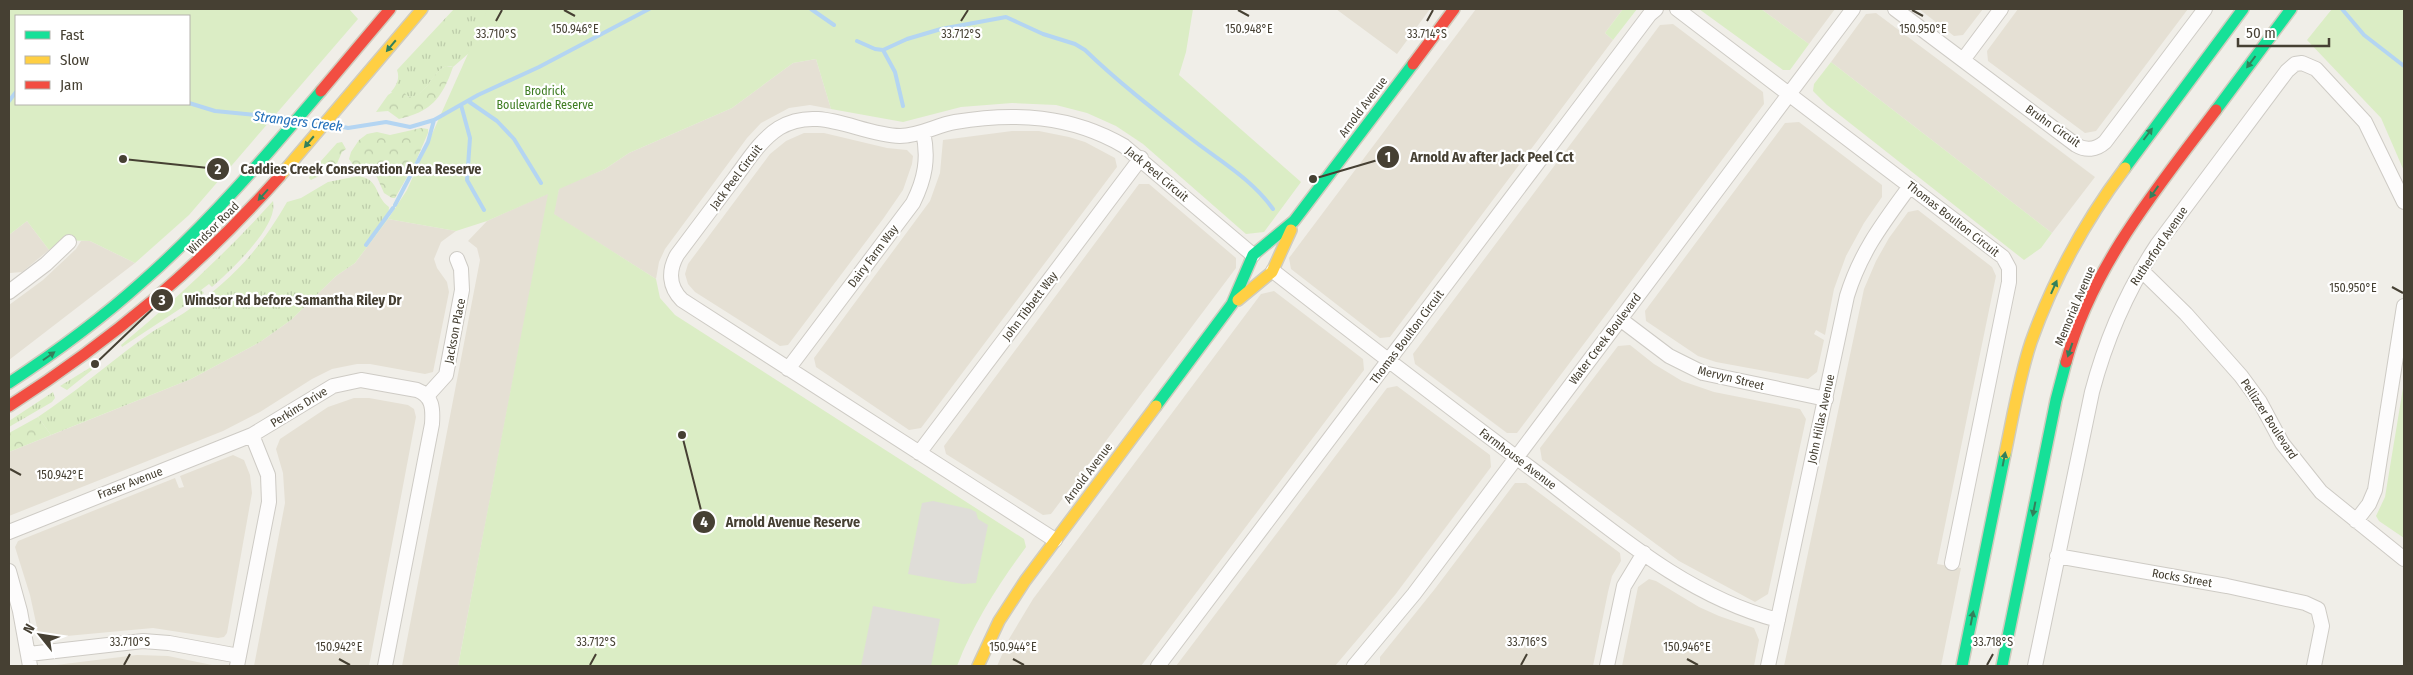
<svg xmlns="http://www.w3.org/2000/svg" width="2413" height="675" viewBox="0 0 2413 675" font-family="'Fira Sans Condensed',sans-serif">
<defs>
<pattern id="grass-tufts" width="24" height="20" patternUnits="userSpaceOnUse" patternTransform="scale(1.25)"><rect width="24" height="20" fill="#dbedc5"/><path d="M3 7l-1-3M5 7V3M7 7l1-3M15 17l-1-3M17 17v-4M19 17l1-3" fill="none" stroke="#bdccaa"/></pattern>
<pattern id="forest-crowns" width="20" height="18" patternUnits="userSpaceOnUse" patternTransform="scale(1.25)"><rect width="20" height="18" fill="#dbedc5"/><path d="M2 6a3 3 0 1 1 6 0M12 15a3 3 0 1 1 6 0" fill="none" stroke="#bdccaa"/></pattern>
</defs>
<rect width="100%" height="100%" fill="#f0eee8"/>
<path fill="#e5e0d4" d="M1336,9h94l-33,45z
M1476,9h147l-18,24 8,7 -223,297 -10,1 -89,-69 -2,-11z
M1761,9h74l-26,35z
M1919,9h64l-20,26 -9,1z
M2018,9h170l-92,122 -11,2 -97,-72 -1,-10z
M1876,13l219,164 -43,56 -221,-171 35,-48z
M1673,24l90,68 1,12 -247,329h-10l-92,-69 -2,-10 247,-329z
M816,59l15,50 -21,-4 -21,3 -28,15 -14,15 -82,111 -6,13 -3,17 -103,-65 6,-26 46,-19 24,-16 103,-45 61,-45z
M1799,122l83,63v12l-18,26 -18,33 -12,33 -9,46 -9,-5 -2,4 10,6 -7,32 -9,7 -92,-17 -18,-6 -52,-35 -1,-10 140,-188z
M1012,131h27l30,6 16,5 30,16 2,9 -196,261 -12,2 -93,-63 -2,-9 116,-157 10,-28 3,-33z
M804,133h20l63,15 20,2 6,6 -1,8 -9,26 -20,29 -95,126 -8,1 -85,-54 -7,-8 -3,-10 3,-10 82,-110 16,-13z
M1139,184h10l87,74v10l-185,246 -8,1 -97,-61 -2,-8z
M549,193l-91,473h-56l78,-406 -3,-12 -9,-7 19,-20z
M1918,210l74,57 4,9 -59,288 24,4 -20,98h-157l80,-377 12,-28 13,-23 19,-26z
M388,219l68,12 -15,11 -7,17 3,9 10,14 2,10 -16,80 -8,2 -55,-10h-13l-25,5 -20,10 -52,33 -37,19 -214,85v-64l182,-73 69,-37 31,-22 45,-44 19,-13z
M27,221l22,29 -27,22 -12,1 -1,-38z
M81,241h9l45,22 -126,97v-55l34,-25 33,-31z
M1274,291l89,68 1,11 -223,296h-144l12,-27 24,-40 228,-305z
M1630,345l24,19 28,17 32,11 86,17 6,10 -38,175 -13,8 -76,-41 -137,-101 -2,-12 78,-102z
M1397,386l93,69 1,12 -96,128 -60,71h-159l211,-278z
M354,398h15l39,7 6,4 2,8 -47,249h-115l31,-163 -2,-30 -7,-24 4,-10 48,-32z
M233,455l11,5 6,15 2,18 -25,140 -3,4 -6,1 -65,-10 -108,10 -7,-6 -8,-37 -15,-48 3,-6 157,-63 4,10 5,-1 -4,-11z
M1515,483h11l94,70 1,8 -9,15 -4,16 -15,74h-213v-9l54,-67z
M1649,579l7,2 43,26 20,9 35,12 5,12 -5,26h-132l16,-79z
M137,655l31,1 49,10h-169z"/>
<path fill="url(#grass-tufts)" d="M454,9h37l-15,38 -23,20c-17,-7 -24,29 -42,30 -6,0 -14,-3 -20,-5 6,-7 9,-14 6,-22z
M358,176c22,3 16,20 31,31l-1,12 -33,44 -19,13 -45,44 -31,22 -69,37 -140,56 -13,-18c36,-24 69,-52 104,-78 13,-10 28,-17 42,-26 48,-33 74,-61 103,-111l14,-4 27,-16z
M273,201c6,25 -43,70 -61,86l-3,-3 -8,6 3,3 -82,54 -1,-2c54,-45 105,-92 152,-144z
M91,367l1,3 -25,20 -7,-4z
M53,392l2,6 -3,4 -43,25v-6z"/>
<path fill="url(#forest-crowns)" d="M446,66l7,1c-11,32 -23,45 -54,52l-11,-8 -12,1 12,-17 9,-6 6,2 5,6c20,-1 22,-24 38,-31z
M421,128l7,1v4l-13,30 -20,35h-3l-8,-5 -8,-18 -22,-9 -5,-7 2,-7 8,-12 8,-6 10,-2 13,3z
M342,142l4,7 -4,3 -7,16 -24,12 -2,-2 3,-7 25,-28z
M38,417l13,18 -42,17v-19z"/>
<path fill="#dbedc5" fill-rule="evenodd" d="M9,9h340l9,10 -169,196 -54,48 -45,-22 -29,-1 -12,10 -22,-29 -18,14zM16,16h173v88h-173z
M488,9h705l-7,43 -7,23 122,107 -37,50 -18,2 -103,-90 -27,-18 -29,-13 -31,-8 -44,-2 -51,4 -58,15 -72,-13 -15,-50 -23,4 -61,45 -103,45 -24,16 -46,20 -5,25 102,65 4,19 15,17 349,224 2,8c-28,38 -52,75 -69,119h-499l90,-472 -61,27 -31,10 -68,-12 19,-29z
M1623,9h14l-24,31 -8,-7z
M1699,9h62l48,35 -19,26h-7z
M2332,9h72v162l-23,-53 -74,-78z
M1831,62l221,171 -11,15 -17,12 -197,-155 -14,-14 1,-7z
M2404,382v156l-25,-17 -3,-5 9,-19z"/>
<path fill="#dfddd8" d="M933,501l37,8 6,3 2,7 10,6 -12,58 -13,1 -55,-10 14,-71z
M873,606l67,13 -9,47h-70z"/>
<g fill="none" stroke-linecap="round" stroke-linejoin="round">
<path stroke="#b4d5f2" stroke-width="4" d="M811,9l23,16
M2342,9l22,26 40,31
M857,41l18,8 8,1 24,-11 34,-10 65,-12 37,17 32,10 10,6c32,31 68,59 104,87 29,23 62,41 84,72
M883,50l12,22 8,34
M9,101l7,-9
M468,101l29,20 17,18 27,44
M189,103l26,8 73,7
M461,105l9,33 -3,42 17,30
M334,125l14,3 38,-6 24,5 24,-7 44,-25 61,-28 110,-58
M395,205l33,-63 6,-22
M366,245l27,-37"/>
<g stroke="#cecbc5" stroke-width="16">
<path id="street" d="M1677,9l326,248 6,11v14l-57,281
M1895,9l181,136c10,6 20,5 29,-3l100,-133
M1963,60l38,-51
M2141,270l45,44 55,62 19,26 22,41 39,49 83,67
M1273,271c87,68 176,136 264,202 75,57 148,123 241,147
M9,292l37,-28 23,-22
M1620,319l49,37 34,17 123,26
M788,369l125,-166c12,-24 16,-45 10,-71
M427,396l19,-21 16,-85 -1,-21 -4,-10
M919,453l222,-295
M2356,521l13,-17 6,-14 29,-184
M9,532l243,-97 81,-49 28,-6 56,10c16,6 16,19 15,34l-47,242
M1055,540l-373,-240c-13,-13 -14,-29 -5,-45 19,-25 38,-51 57,-76 13,-17 26,-39 45,-51 40,-24 80,7 121,8 20,0 37,-11 55,-14 59,-10 116,-7 169,24l129,109
M2057,556l170,30 78,17 13,6 4,17 -8,40
M9,571l11,40 10,55
M29,654l114,-13 26,2 70,13
M237,666l32,-164 -1,-27 -16,-40
M1158,666l492,-652 6,-5
M1354,666l60,-72 439,-585
M1607,666l17,-80 20,-33
M1768,666l79,-370c14,-45 36,-73 63,-110
M2035,666l57,-274c14,-53 34,-100 65,-147l130,-174 8,-7 7,-1 14,6 49,53 39,80"/>
</g>
<g stroke="#d0ccbe" stroke-width="14">
<path id="fast" d="M2216,110l75,-101
M2125,168l118,-159
M9,383c47,-31 92,-64 133,-101 66,-58 123,-125 179,-191
M1156,406l76,-102 21,-49 41,-34 119,-157
M1962,666l43,-212
M2002,666l54,-266 10,-38"/>
</g>
<g stroke="#d0ccbe" stroke-width="14">
<path id="slow" d="M280,176l142,-167
M1238,300l34,-28 19,-42
M2005,454c8,-38 14,-76 26,-112 22,-62 54,-121 94,-174
M978,666l21,-45 26,-40 131,-175"/>
</g>
<g stroke="#d0ccbe" stroke-width="14">
<path id="jam" d="M1413,64l41,-55
M321,91l69,-82
M2066,362c26,-96 92,-175 150,-252
M9,406c103,-66 190,-139 271,-230"/>
</g>
<use href="#street" stroke="#fdfcfc" stroke-width="14"/>
<use href="#fast" stroke="#16e098" stroke-width="11"/>
<use href="#slow" stroke="#ffcf43" stroke-width="11"/>
<use href="#jam" stroke="#f24e42" stroke-width="11"/>
</g>
<defs><path id="oneway-solid" d="M-6-.8H1V-3.2L6.5 0L1 3.2V.8H-6Z" transform="scale(1.25)"/></defs>
<g fill="#33805b">
<use href="#oneway-solid" transform="translate(391 46) rotate(130)"/>
<use href="#oneway-solid" transform="translate(2251 62) rotate(127)"/>
<use href="#oneway-solid" transform="translate(2148 134) rotate(-53)"/>
<use href="#oneway-solid" transform="translate(309 142) rotate(130)"/>
<use href="#oneway-solid" transform="translate(2154 192) rotate(125)"/>
<use href="#oneway-solid" transform="translate(263 195) rotate(132)"/>
<use href="#oneway-solid" transform="translate(2054 287) rotate(-66)"/>
<use href="#oneway-solid" transform="translate(2070 350) rotate(109)"/>
<use href="#oneway-solid" transform="translate(49 356) rotate(-35)"/>
<use href="#oneway-solid" transform="translate(2004 459) rotate(-79)"/>
<use href="#oneway-solid" transform="translate(2034 509) rotate(101)"/>
<use href="#oneway-solid" transform="translate(1972 618) rotate(-79)"/>
</g>
<path fill="none" stroke="#464033" stroke-width="2" d="M564,10l11,6M1238,10l11,6M1912,10l11,6M496,21l6,-11M961,21l7,-11M1427,21l6,-11M2392,287l11,6M10,469l11,6M339,659l11,6M1013,659l11,6M1687,659l11,6M124,665l6,-11M590,665l6,-11M1521,665l6,-11M1987,665l6,-11"/>
<g text-anchor="middle" stroke-width="4.5" stroke-linejoin="round" paint-order="stroke">
<g font-size="12" fill="#3e7c22" stroke="#fff">
<text x="545" y="95">Brodrick<tspan x="545" dy="14">Boulevarde Reserve</tspan></text>
</g>
<g font-size="12" fill="#464033" stroke="#fff">
<text transform="translate(1363 107) rotate(-53)" y="4">Arnold Avenue</text>
<text transform="translate(2053 126) rotate(35)" y="4">Bruhn Circuit</text>
<text transform="translate(1157 174) rotate(40)" y="4">Jack Peel Circuit</text>
<text transform="translate(736 177) rotate(-53)" y="4">Jack Peel Circuit</text>
<text transform="translate(1953 219) rotate(38)" y="4">Thomas Boulton Circuit</text>
<text transform="translate(213 228) rotate(-45)" y="4">Windsor Road</text>
<text transform="translate(2159 246) rotate(-56)" y="4">Rutherford Avenue</text>
<text transform="translate(873 256) rotate(-53)" y="4">Dairy Farm Way</text>
<text transform="translate(1030 306) rotate(-53)" y="4">John Tibbett Way</text>
<text transform="translate(2075 306) rotate(-67)" y="4">Memorial Avenue</text>
<text transform="translate(455 331) rotate(-79)" y="4">Jackson Place</text>
<text transform="translate(1407 337) rotate(-53)" y="4">Thomas Boulton Circuit</text>
<text transform="translate(1605 339) rotate(-53)" y="4">Water Creek Boulevard</text>
<text transform="translate(1731 378) rotate(14)" y="4">Mervyn Street</text>
<text transform="translate(299 407) rotate(-32)" y="4">Perkins Drive</text>
<text transform="translate(1821 419) rotate(-78)" y="4">John Hillas Avenue</text>
<text transform="translate(2269 419) rotate(57)" y="4">Pellizzer Boulevard</text>
<text transform="translate(1518 459) rotate(37)" y="4">Farmhouse Avenue</text>
<text transform="translate(1088 473) rotate(-53)" y="4">Arnold Avenue</text>
<text transform="translate(130 483) rotate(-21)" y="4">Fraser Avenue</text>
<text transform="translate(2182 578) rotate(10)" y="4">Rocks Street</text>
</g>
<g font-size="14" font-style="italic" fill="#2470ba" stroke="#fff">
<text transform="translate(298 121) rotate(7)" y="5">Strangers Creek</text>
</g>
</g>
<g font-size="12" text-anchor="middle" fill="#464033" stroke="#fff" stroke-width="4.5" stroke-linejoin="round" paint-order="stroke">
<text x="575" y="33">150.946°E</text>
<text x="1249" y="33">150.948°E</text>
<text x="1923" y="33">150.950°E</text>
<text x="496" y="38">33.710°S</text>
<text x="961" y="38">33.712°S</text>
<text x="1427" y="38">33.714°S</text>
<text x="2353" y="292">150.950°E</text>
<text x="60" y="479">150.942°E</text>
<text x="130" y="646">33.710°S</text>
<text x="596" y="646">33.712°S</text>
<text x="1527" y="646">33.716°S</text>
<text x="1993" y="646">33.718°S</text>
<text x="339" y="651">150.942°E</text>
<text x="1013" y="651">150.944°E</text>
<text x="1687" y="651">150.946°E</text>
</g>
<path fill="none" stroke="#464033" stroke-width="2" d="M1313 179L1388 157M123 159L218 169M95 364L162 300M682 435L704 522"/>
<g fill="#464033" stroke="#fff" stroke-width="2">
<circle cx="1313" cy="179" r="5"/>
<circle cx="123" cy="159" r="5"/>
<circle cx="95" cy="364" r="5"/>
<circle cx="682" cy="435" r="5"/>
<circle cx="1388" cy="157" r="12"/>
<circle cx="218" cy="169" r="12"/>
<circle cx="162" cy="300" r="12"/>
<circle cx="704" cy="522" r="12"/>
</g>
<g font-size="15" text-anchor="middle" font-weight="bold" fill="#fff">
<text x="1388" y="162">1</text>
<text x="218" y="174">2</text>
<text x="162" y="305">3</text>
<text x="704" y="527">4</text>
</g>
<g font-size="14" text-anchor="middle" font-weight="bold" fill="#464033" stroke="#fff" stroke-width="4.5" stroke-linejoin="round" paint-order="stroke">
<text x="1492" y="162">Arnold Av after Jack Peel Cct</text>
<text x="361" y="174">Caddies Creek Conservation Area Reserve</text>
<text x="293" y="305">Windsor Rd before Samantha Riley Dr</text>
<text x="793" y="527">Arnold Avenue Reserve</text>
</g>
<rect width="2413" height="675" fill="none" stroke="#464033" stroke-width="20"/>
<rect x="15" y="15" width="175" height="90" fill="#ffffff" stroke="#b5b3ad"/>
<rect x="25" y="31" width="25" height="8" fill="#16e098" stroke="#b5b3ad"/>
<text x="60" y="40" font-size="15" fill="#464033">Fast</text>
<rect x="25" y="56" width="25" height="8" fill="#ffcf43" stroke="#b5b3ad"/>
<text x="60" y="65" font-size="15" fill="#464033">Slow</text>
<rect x="25" y="81" width="25" height="8" fill="#f24e42" stroke="#b5b3ad"/>
<text x="60" y="90" font-size="15" fill="#464033">Jam</text>
<g transform="translate(40 635) rotate(300)" stroke="#ffffff" stroke-width="4" paint-order="stroke">
<path d="M0-4L9 19L0 12L-9 19Z" fill="#464033"/>
<text y="-8" font-size="14" font-weight="bold" text-anchor="middle" fill="#464033">N</text>
</g>
<path d="M2238 38v8h91v-8" fill="none" stroke="#464033" stroke-width="2.5"/>
<text x="2246" y="38" font-size="15" fill="#464033" stroke="#ffffff" stroke-width="4" paint-order="stroke">50 m</text>
</svg>
